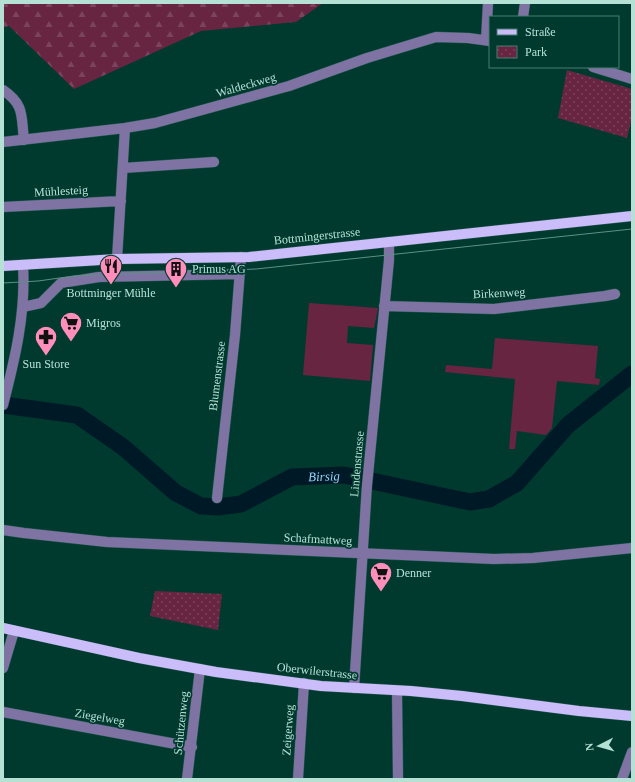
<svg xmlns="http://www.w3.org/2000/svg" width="635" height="782" viewBox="0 0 635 782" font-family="Georgia,serif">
<defs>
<pattern id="forest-firs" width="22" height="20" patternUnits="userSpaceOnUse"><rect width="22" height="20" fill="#672542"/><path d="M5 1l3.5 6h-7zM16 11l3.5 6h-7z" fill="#7a445c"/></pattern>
<pattern id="park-dots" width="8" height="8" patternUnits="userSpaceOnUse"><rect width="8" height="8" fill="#672542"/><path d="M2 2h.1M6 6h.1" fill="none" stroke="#7a445c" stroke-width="1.8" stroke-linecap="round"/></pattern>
</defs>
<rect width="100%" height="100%" fill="#003a2f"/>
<path fill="#672542" d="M309,303l69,5 -4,20 -26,-2 -1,17 26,2 -3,36 -67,-6z
M495,338l103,8 -3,32 5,1 -1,6 -42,-4 -5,47 -6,7 -29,-4 -2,18h-6l6,-70 -70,-7 1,-7 46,4z"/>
<path fill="url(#forest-firs)" d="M3,3h320l-27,19 -95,9 -127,58 -65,-63 -6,1z"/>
<path fill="url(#park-dots)" d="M567,70l65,19v28l-5,21 -69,-20z
M155,591l67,3 -4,36 -68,-14z"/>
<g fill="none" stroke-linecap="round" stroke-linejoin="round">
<path stroke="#001927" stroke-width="17" id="s1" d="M3,405l74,10 46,32 53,46 25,13 17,1 23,-3 51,-27 52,-2 126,27 19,-3 28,-16 51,-58 64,-51"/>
<g stroke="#21584d" stroke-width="11">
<path id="minor" d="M523,17l2,-14
M486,40l2,-37
M593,67l39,12
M3,90c22,15 18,26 21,50
M3,142l122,-14 30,-5 134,-37 78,-28 69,-21 32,1 22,3
M123,168l91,-6
M3,207l118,-6
M117,259l8,-131
M384,306l110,3 111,-13 10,-2
M23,307l18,-4 20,-20 38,-6 141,-3
M3,405c12,-46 23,-92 20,-140
M217,498l18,-163 6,-78
M3,530l21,3 83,9 387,17 39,-1 99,-10
M3,668l11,-37
M354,688l13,-203 22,-225v-18
M397,691l1,88
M3,712l189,35
M187,779l13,-110
M298,779l6,-96
M622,779l10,-27"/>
</g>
<g stroke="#21584d" stroke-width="11">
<path id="major" d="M3,266l114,-7 132,-2 383,-41
M3,628l136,30 77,14 105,14 90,5 51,5 117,15 53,5"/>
</g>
<use href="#minor" stroke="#7f73a4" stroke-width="10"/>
<use href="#major" stroke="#cbbdf9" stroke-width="10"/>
<path stroke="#5d9085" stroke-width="1" d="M3,283l35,-2 36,-5 182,-7 376,-40"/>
</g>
<defs>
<g id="restaurant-pin" transform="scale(1.15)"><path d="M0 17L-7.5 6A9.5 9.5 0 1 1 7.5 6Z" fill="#ff8ebb" stroke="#003a2f"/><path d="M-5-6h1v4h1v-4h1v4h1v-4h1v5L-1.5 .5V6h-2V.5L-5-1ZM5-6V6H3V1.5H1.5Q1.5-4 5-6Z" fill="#111"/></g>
<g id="building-pin" transform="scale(1.15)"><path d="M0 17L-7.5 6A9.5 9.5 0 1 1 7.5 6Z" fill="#ff8ebb" stroke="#003a2f"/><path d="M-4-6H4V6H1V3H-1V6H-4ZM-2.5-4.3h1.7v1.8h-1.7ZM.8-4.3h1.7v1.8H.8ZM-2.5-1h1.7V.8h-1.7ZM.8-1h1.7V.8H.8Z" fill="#111"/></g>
<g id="supermarket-pin" transform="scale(1.15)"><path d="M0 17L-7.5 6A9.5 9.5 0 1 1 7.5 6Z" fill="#ff8ebb" stroke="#003a2f"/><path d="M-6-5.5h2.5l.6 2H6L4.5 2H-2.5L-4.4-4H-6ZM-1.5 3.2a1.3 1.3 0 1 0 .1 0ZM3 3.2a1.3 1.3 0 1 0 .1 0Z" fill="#111"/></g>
<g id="pharmacy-pin" transform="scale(1.15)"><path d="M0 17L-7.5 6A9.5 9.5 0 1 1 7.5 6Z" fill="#ff8ebb" stroke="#003a2f"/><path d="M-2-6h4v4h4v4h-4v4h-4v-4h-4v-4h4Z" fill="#111"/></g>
</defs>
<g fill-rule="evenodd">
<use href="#restaurant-pin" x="111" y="266"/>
<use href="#building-pin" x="176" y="269"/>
<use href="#supermarket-pin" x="71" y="323"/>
<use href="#pharmacy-pin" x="46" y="337"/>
<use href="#supermarket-pin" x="381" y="573"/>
</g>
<g text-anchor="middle" stroke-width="3.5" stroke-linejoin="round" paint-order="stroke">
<g font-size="12" fill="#b5e1d5" stroke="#003a2f">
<text transform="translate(246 85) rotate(-16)" y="4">Waldeckweg</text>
<text transform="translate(61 191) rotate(-3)" y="4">Mühlesteig</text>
<text transform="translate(317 236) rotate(-6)" y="4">Bottmingerstrasse</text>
<text transform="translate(499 293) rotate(-3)" y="4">Birkenweg</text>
<text transform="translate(217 376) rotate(-83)" y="4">Blumenstrasse</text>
<text transform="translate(357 464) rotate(-85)" y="4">Lindenstrasse</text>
<text transform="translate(318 539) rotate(3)" y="4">Schafmattweg</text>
<text transform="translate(317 671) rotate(6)" y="4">Oberwilerstrasse</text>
<text transform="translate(100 717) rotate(10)" y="4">Ziegelweg</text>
<text transform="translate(181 723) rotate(-84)" y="4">Schützenweg</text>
<text transform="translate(288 730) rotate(-86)" y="4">Zeigerweg</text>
</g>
<g font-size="12" fill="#b5e1d5" stroke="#003a2f" text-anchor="start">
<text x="192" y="273">Primus AG</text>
<text x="111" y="297" text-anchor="middle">Bottminger Mühle</text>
<text x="86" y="327">Migros</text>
<text x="46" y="368" text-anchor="middle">Sun Store</text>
<text x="396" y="577">Denner</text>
</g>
<g font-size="13" font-style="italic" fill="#92d1f6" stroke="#003a2f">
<text dy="5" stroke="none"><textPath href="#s1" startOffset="359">Birsig</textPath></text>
</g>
</g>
<rect width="635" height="782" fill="none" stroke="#b5e1d5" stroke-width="8"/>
<rect x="489" y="16" width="130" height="52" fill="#003a2f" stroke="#487d71"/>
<rect x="497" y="29" width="20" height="6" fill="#cbbdf9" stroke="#487d71"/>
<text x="525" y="36" font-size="12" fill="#b5e1d5">Straße</text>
<rect x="497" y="46" width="20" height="12" fill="url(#park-dots)" stroke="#487d71"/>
<text x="525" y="56" font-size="12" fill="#b5e1d5">Park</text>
<g transform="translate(599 746) rotate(264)" stroke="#003a2f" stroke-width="3" paint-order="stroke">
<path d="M0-3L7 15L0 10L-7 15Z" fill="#b5e1d5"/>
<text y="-6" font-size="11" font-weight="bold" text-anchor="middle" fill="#b5e1d5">N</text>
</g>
</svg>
